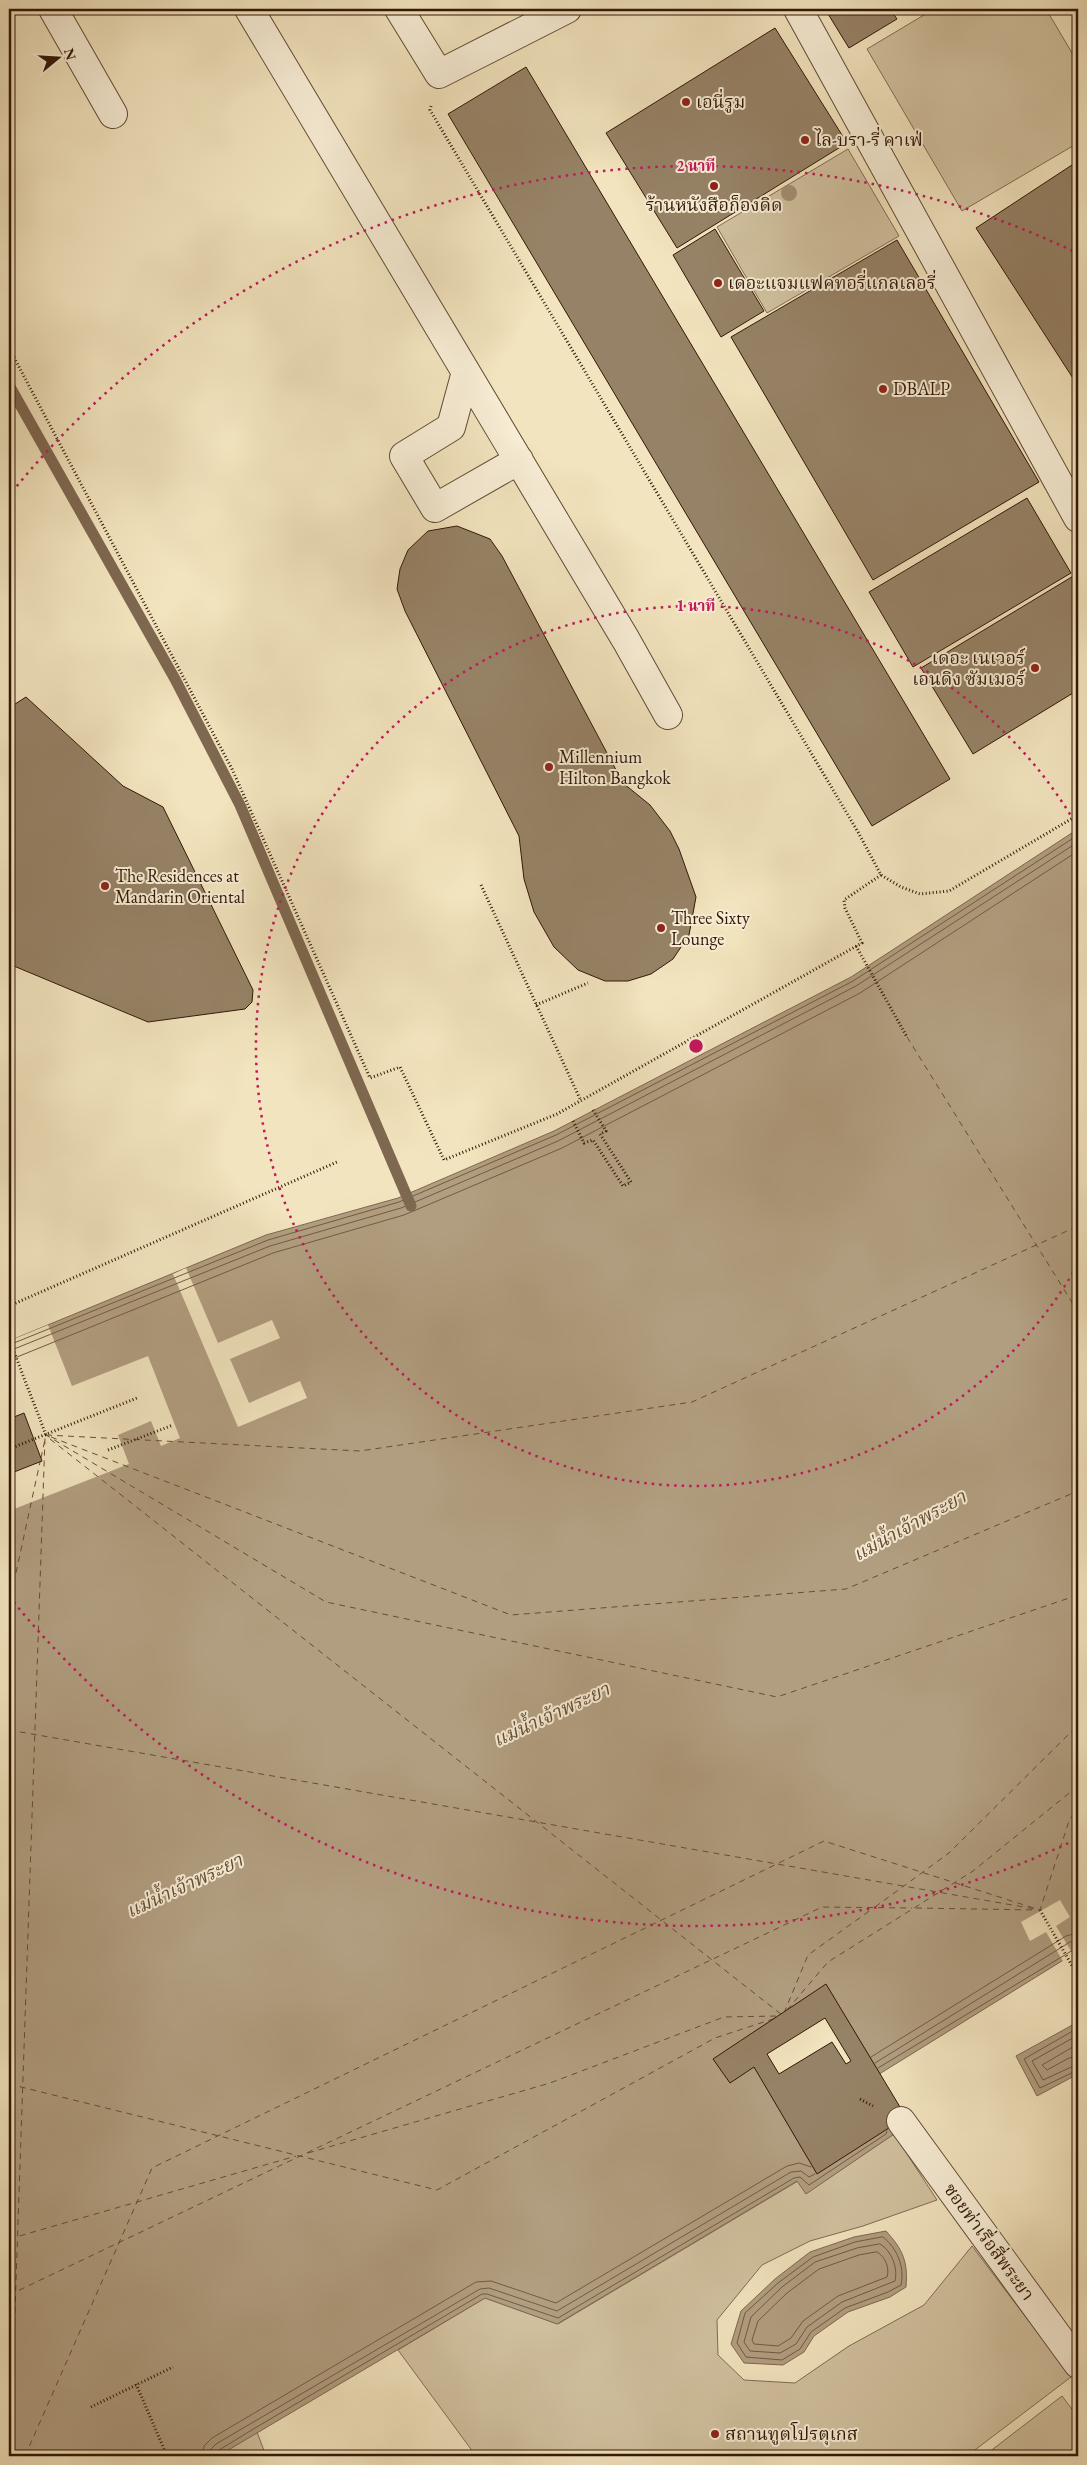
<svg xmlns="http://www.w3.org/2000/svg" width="1087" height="2465" viewBox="0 0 1087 2465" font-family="'EB Garamond','Noto Serif Thai',serif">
<rect width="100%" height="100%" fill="#f2e4be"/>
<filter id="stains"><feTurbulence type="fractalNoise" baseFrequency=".004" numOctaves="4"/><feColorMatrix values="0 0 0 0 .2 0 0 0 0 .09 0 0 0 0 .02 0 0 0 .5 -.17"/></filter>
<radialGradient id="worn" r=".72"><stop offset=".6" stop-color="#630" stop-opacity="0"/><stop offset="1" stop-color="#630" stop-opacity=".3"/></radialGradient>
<path fill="#d1c19f" stroke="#826c53" d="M934,9h112l32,54v80l-116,68 -95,-162z
M848,149l51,87 -132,77 -50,-86z
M894,2134l43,66 -74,26 -53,15 -48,24 -45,55 1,35 26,25 51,3 54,-37 75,-41 48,-59 99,131 -104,79h-491l-78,-106 87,-52 73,26 240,-143 8,12z
M1062,2396l16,21v39h-94z
M257,2432l9,24h-48z"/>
<path fill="#b19e80" stroke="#7e6850" d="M1078,829v1122l-210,130 26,53 -88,60 -9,-13 -240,143 -72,-26 -267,158h-209v-1115l257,-106 132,-37 156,-67 297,-154z
M1078,2022v52l-41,22 -21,-40z
M886,2231c17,19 22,30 20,56l-16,10 -42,15 -34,24 -10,16 -21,13 -39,-2 -13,-19 10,-33 34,-32 35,-27 44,-15z"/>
<path fill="#f2e4be" d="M186,1268l32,75 54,-23 8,18 -50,21 19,44 51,-22 7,17 -69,29 -65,-153z
M48,1325l24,61 76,-30 32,82 -19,8 -10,-25 -33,14 11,29 -120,47v-170z
M1060,1900l10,17 -14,9 18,30 -10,7 -18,-31 -16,9 -9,-19z
M824,1999l45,69 -73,54 -47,-78z"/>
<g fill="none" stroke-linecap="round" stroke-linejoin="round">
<path stroke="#725a44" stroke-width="1" d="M9,1345l259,-105 131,-38 157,-67 297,-154 225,-146
M9,1351l261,-105 131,-38 157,-67 298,-155 222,-144
M9,1359l8,-2 256,-104 131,-38 158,-67 298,-155 218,-142
M1078,2028l-54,31 16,29 38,-18
M1078,2035l-46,26 11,19 35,-16
M1078,2044l-36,21 5,5 22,-12 9,-2
M871,2057l195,-121 12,-3
M875,2063l195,-121 8,-1
M878,2068l200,-121
M883,2237c14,11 22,30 18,48l-13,7 -43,16 -34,24 -11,17 -18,11 -36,-3 -9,-14 8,-30 33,-30 35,-26 42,-15z
M880,2244c12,7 18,24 15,37l-53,21 -35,25 -11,17 -16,9 -30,-2 -6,-9 7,-25 31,-30 33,-25 42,-14z
M877,2252c8,4 13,16 10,25l-49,19 -35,25 -12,17 -13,8 -24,-2 -2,-4 6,-19 29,-28 32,-24 40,-14z
M202,2456l2,-10 8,-8 264,-156 15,-1 65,22 231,-137 12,-3 12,4
M210,2456l1,-7 5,-5 264,-155 9,-1 68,23 234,-139 10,-1 8,6 6,-3
M216,2456l3,-6 36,-22 227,-134h5l71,24 236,-140 6,-1 9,8 77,-51 1,-3"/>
<path stroke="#7e6850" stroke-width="11" d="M9,385l166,294 65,126 171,401"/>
<path stroke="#654d37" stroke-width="1" stroke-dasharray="6 5" stroke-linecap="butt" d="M907,1037l171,275
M46,1435l314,16 332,-49 386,-176
M51,1437l460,178 335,-26 232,-98
M50,1439l732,576
M41,1458l5,-23 280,167 451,95 301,-102
M9,1605l31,-143
M9,1730l1026,179
M875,1907l74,-54 129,-128
M916,1908l121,2
M787,2010l41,-48 145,-91 105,-85
M784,2013l24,-58 64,-46
M9,2084l428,106 278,-152 61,-20
M308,2153l242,-70 174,-66 55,-1
M9,2239l287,-83
M9,2295l813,-388 90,1
M10,2456l35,-1018
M25,2456l127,-288 672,-327 216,69 30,-92 8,-5"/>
</g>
<path fill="#968266" stroke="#321707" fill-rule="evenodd" d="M825,9h65l7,10 -48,29z
M775,28l72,115 -170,105 -71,-115z
M526,67l424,712 -78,47 -424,-712z
M1075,163l3,1v222l-102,-158z
M715,229l49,82 -43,26 -48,-82z
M897,240l142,242 -166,98 -142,-243z
M1027,498l44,75 -158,94 -44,-75z
M457,526l33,13 12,17 121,227 27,22 20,26 9,18 17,48 -7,38 -16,24 -22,15 -23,7h-23l-27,-11 -24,-23 -20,-35 -10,-33 -5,-43 -114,-225 -8,-22 3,-20 8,-19 20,-19z
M1075,575l3,5v110l-105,64 -52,-86z
M26,697l97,89 40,21 90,183 -1,12 -7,7 -97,13 -139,-58v-256z
M24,1413l18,48 -33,13v-55z
M826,1984l80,133 -89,57 -63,-107 -24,16 -17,-24zM825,2018l26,43 -5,3 -14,-22 -53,32 -12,-20z"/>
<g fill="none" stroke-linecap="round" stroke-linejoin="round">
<g stroke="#624a35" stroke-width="30">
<path id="minor" d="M53,9l60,105
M249,9l377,631 42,75
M399,9l40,65 128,-65
M798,9l280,509
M466,372l-15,55 -47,29 31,52 84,-48
M901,2121l177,243"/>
</g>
<path stroke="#321707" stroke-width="3" stroke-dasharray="1 2.5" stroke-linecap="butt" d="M431,106l-1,4 428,722 23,43 20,12 19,7 29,-3 129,-76
M9,348l223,421 138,309 30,-11 44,93 113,-46 305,-171 -17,-35 -1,-8 37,-25
M481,885l100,216
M856,946l51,91
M536,1005l52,-22
M573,1121l11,22 9,-3 30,46 8,-4 -31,-48 6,-3 -13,-21
M9,1306l328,-144
M9,1339l37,96
M9,1449l128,-51
M108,1450l65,-25
M1040,1910l38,66
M860,2099l13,7
M136,2384l31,72
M91,2407l82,-40"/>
<use href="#minor" stroke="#f7edd5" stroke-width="28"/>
</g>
<circle fill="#a38f73" cx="789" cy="193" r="8"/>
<g fill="none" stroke="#c2185b" stroke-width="2.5" stroke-dasharray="2.5 5">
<path d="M1077 1266A440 440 0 1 1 1077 826"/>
<path d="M1075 1840A880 880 0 0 1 12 1600M12 492A880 880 0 0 1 1075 252"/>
</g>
<g fill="#8f2418" stroke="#f7edd5" stroke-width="2">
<circle cx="686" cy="102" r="5"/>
<circle cx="805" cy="140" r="5"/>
<circle cx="714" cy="186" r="5"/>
<circle cx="718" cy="283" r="5"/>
<circle cx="883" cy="389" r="5"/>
<circle cx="1035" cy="668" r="5"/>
<circle cx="549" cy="767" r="5"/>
<circle cx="105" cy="886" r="5"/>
<circle cx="661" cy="928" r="5"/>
<circle cx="715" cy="2434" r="5"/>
</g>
<g text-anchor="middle" stroke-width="4" stroke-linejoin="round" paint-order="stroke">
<g font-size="18" fill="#321707" stroke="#f7edd5" text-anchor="start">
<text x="696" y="108">เอนี่รูม</text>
<text x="815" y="146">ไล-บรา-รี่ คาเฟ่</text>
<text x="714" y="211" text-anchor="middle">ร้านหนังสือก็องดิด</text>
<text x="728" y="289">เดอะแจมแฟคทอรี่แกลเลอรี่</text>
<text x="893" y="395">DBALP</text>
<text x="1025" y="664" text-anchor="end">เดอะ เนเวอร์<tspan x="1025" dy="21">เอนดิง ซัมเมอร์</tspan></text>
<text x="559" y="763">Millennium<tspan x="559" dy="21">Hilton Bangkok</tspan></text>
<text x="115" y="882">The Residences at<tspan x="115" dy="21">Mandarin Oriental</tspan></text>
<text x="671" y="924">Three Sixty<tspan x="671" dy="21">Lounge</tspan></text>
<text x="725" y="2440">สถานทูตโปรตุเกส</text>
</g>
<g font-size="18" fill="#321707" stroke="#f7edd5">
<text transform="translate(989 2242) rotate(54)" y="6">ซอยท่าเรื่อสี่พระยา</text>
</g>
<g font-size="19" font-style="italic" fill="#654d37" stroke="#f7edd5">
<text transform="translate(909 1525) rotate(-29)" y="7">แม่น้ำเจ้าพระยา</text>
<text transform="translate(551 1714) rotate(-25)" y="7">แม่น้ำเจ้าพระยา</text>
<text transform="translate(184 1885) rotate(-25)" y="7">แม่น้ำเจ้าพระยา</text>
</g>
</g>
<circle cx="696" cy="1046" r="8" fill="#c2185b" stroke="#f7edd5" stroke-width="2.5"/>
<g font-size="15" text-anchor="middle" font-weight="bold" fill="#c2185b" stroke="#f7edd5" stroke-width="4" stroke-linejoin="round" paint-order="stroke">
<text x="696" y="171">2 นาที</text>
<text x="696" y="611">1 นาที</text>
</g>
<rect width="1087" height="2465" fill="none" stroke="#f2e4be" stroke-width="30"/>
<rect x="10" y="10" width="1067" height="2445" fill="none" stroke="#321707" stroke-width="2.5"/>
<rect x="15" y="15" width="1057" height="2435" fill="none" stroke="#321707"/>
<g transform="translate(58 58) rotate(72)" stroke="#f7edd5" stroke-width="4" paint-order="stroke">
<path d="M0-4L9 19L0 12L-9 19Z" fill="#321707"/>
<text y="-8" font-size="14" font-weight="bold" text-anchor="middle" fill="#321707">N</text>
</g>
<rect width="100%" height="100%" filter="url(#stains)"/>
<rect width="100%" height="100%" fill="url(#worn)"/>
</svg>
